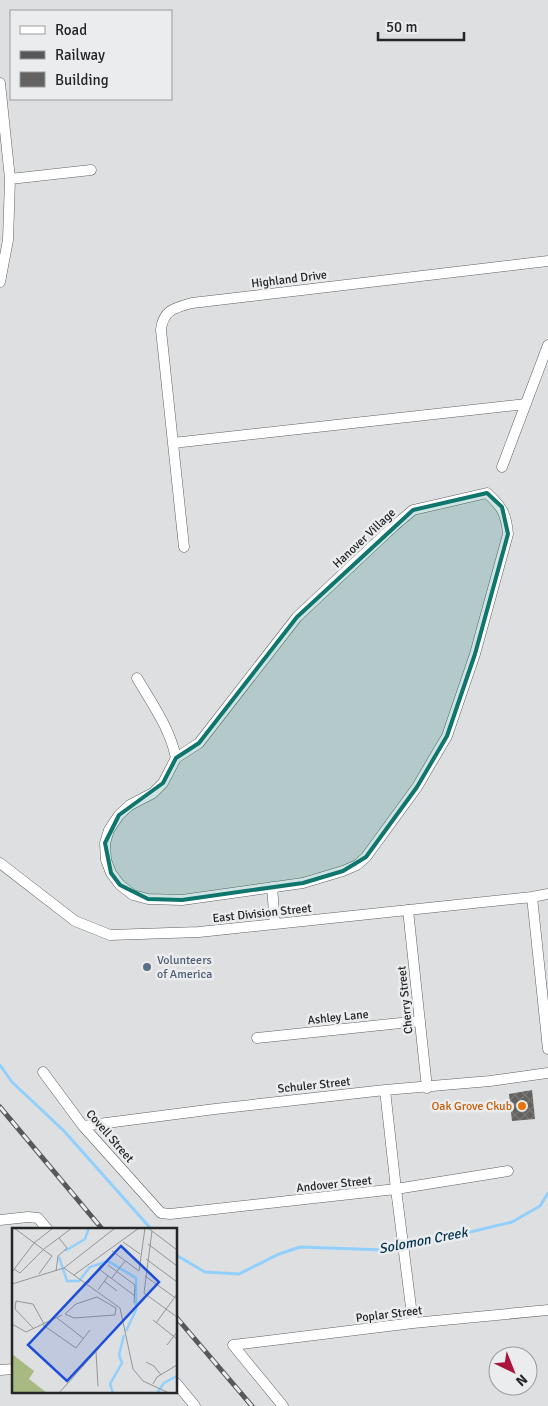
<svg xmlns="http://www.w3.org/2000/svg" width="548" height="1406" viewBox="0 0 548 1406" font-family="Signika,sans-serif">
<defs>
<pattern id="building-cross-hatch" width="8" height="8" patternUnits="userSpaceOnUse" patternTransform="scale(1.25)"><rect width="8" height="8" fill="#636260"/><path d="M0 0l8 8M0 8l8-8" fill="none" stroke="#7a7978"/></pattern>
</defs>
<rect width="100%" height="100%" fill="#dedfe1"/>
<g fill="none" stroke-linecap="round" stroke-linejoin="round">
<path stroke="#91d0fc" stroke-width="3" d="M0,1065l12,17 52,49 88,99
M176,1255l29,17 34,2 40,-20 21,-7 85,3 43,-8 84,-20 28,-16 8,-13"/>
</g>
<path fill="url(#building-cross-hatch)" d="M532,1090l3,29 -23,2 -3,-27z"/>
<g fill="none" stroke-linecap="round" stroke-linejoin="round">
<g stroke="#5f6162" stroke-width="11">
<path id="minor" d="M0,83l10,96 -2,61 -8,42
M10,179l81,-9
M173,443l353,-39
M502,467l46,-122
M487,493c15,14 19,20 21,41l-33,120 -28,82 -30,51 -51,70 -9,8 -14,6 -40,12 -121,17 -34,-1 -15,-4 -13,-10 -9,-12 -5,-13 -1,-17 4,-13 10,-15 11,-10 23,-12 10,-10 13,-25 23,-15 98,-126 97,-91 19,-16z
M184,547l-23,-217c2,-20 13,-22 31,-27l356,-42
M137,678c15,26 33,50 39,80
M0,863l75,58 35,14 89,-3 333,-35 16,-3
M272,887l3,37
M532,897l16,152
M408,910l19,178
M257,1038l163,-17
M43,1072l40,54 78,87 9,1 226,-25 112,-18
M385,1090l11,99 17,134
M83,1126l132,-17 170,-19 105,-9 58,-8
M0,1220l28,-3 10,1 10,12
M233,1345l180,-22 135,-13
M233,1345l50,61
M0,1370l14,-1
M176,1383l19,23"/>
</g>
<use href="#minor" stroke="#fff" stroke-width="10"/>
<g stroke="#575859" stroke-width="5">
<path id="rail" d="M0,1107l103,123
M176,1317l76,89"/>
</g>
<use href="#rail" stroke="#ebecee" stroke-width="3" stroke-dasharray="9" stroke-linecap="butt"/>
</g>
<path fill="#0f766e" fill-opacity="0.2" stroke="#0f766e" stroke-width="4" stroke-linejoin="round" d="M487,493l15,14 6,27 -33,120 -28,82 -30,51 -51,70 -23,14 -40,12 -121,17 -34,-1 -28,-14 -9,-12 -6,-30 14,-28 44,-32 13,-25 23,-15 98,-126 116,-107z"/>
<circle fill="#5c6f8a" stroke="#ebecee" stroke-width="2" cx="147" cy="967" r="5"/>
<circle fill="#e8710a" stroke="#ebecee" stroke-width="2" cx="522" cy="1106" r="5"/>
<g text-anchor="middle" stroke-width="5" stroke-linejoin="round" paint-order="stroke">
<g font-size="12" fill="#242525" stroke="#ebecee">
<text transform="translate(289 279) rotate(-7)" y="4">Highland Drive</text>
<text transform="translate(364 538) rotate(-43)" y="4">Hanover Village</text>
<text transform="translate(262 913) rotate(-6)" y="4">East Division Street</text>
<text transform="translate(405 1000) rotate(-96)" y="4">Cherry Street</text>
<text transform="translate(338 1017) rotate(-6)" y="4">Ashley Lane</text>
<text transform="translate(314 1085) rotate(-6)" y="4">Schuler Street</text>
<text transform="translate(110 1136) rotate(49)" y="4">Covell Street</text>
<text transform="translate(334 1184) rotate(-6)" y="4">Andover Street</text>
<text transform="translate(389 1314) rotate(-7)" y="4">Poplar Street</text>
</g>
<g font-size="12" fill="#4e5e75" stroke="#ebecee" text-anchor="start">
<text x="157" y="964">Volunteers<tspan x="157" dy="14">of America</tspan></text>
</g>
<g font-size="12" fill="#c56008" stroke="#ebecee" text-anchor="end">
<text x="512" y="1110">Oak Grove Ckub</text>
</g>
<g font-size="14" font-style="italic" fill="#003451" stroke="#ebecee">
<text transform="translate(423 1240) rotate(-11)" y="5">Solomon Creek</text>
</g>
</g>
<g transform="translate(12 1228)">
<rect width="165" height="165" fill="#dedfe1"/>
<path d="M0,126l22,17 -5,8 18,14h-35z" fill="#a6ba81"/>
<path fill="none" stroke="#91d0fc" stroke-width="2.5" d="M53,23l20,-12 4,-11M47,29l8,24h12l11,-14 18,-6 28,17v32l-10,21M101,165l-3,-9 12,-21 -3,-8 5,-20M145,165l7,-10 13,-7"/>
<path fill="none" stroke="#949596" stroke-width="1" d="M2,0l38,28 -13,18M136,0l29,22M140,3l-8,62 33,24M111,14l17,12M136,16l29,22M100,23l27,20M134,31l31,23M96,37l27,20 -1,18M52,40l56,40 13,61 10,12 26,12M2,41l6,4 24,-24 28,-21M87,41l36,27M44,43l2,-15 9,-8 -8,-10M127,43l6,-43M0,44l22,-29 19,-15M62,47l65,-47M133,48l32,23M99,51l14,-18M92,53l13,10M76,55l13,-18M0,56l52,-16 51,-40M86,62l10,-14M85,69l19,11 -1,7 -41,3 -9,-4 11,-10zM45,90l26,20M141,92l24,19M144,95l21,-29M0,96l14,8 36,-17M31,97l33,23 14,-18M22,101l-19,-20 1,-8 17,3 11,20M155,117l10,-13M84,124l2,34M134,134l8,4 7,9M141,156l4,-7 20,-12M47,165l41,-46"/>
<path fill="#1d4ed8" fill-opacity="0.15" stroke="#1d4ed8" stroke-width="2.5" d="M109,18l38,36 -92,99 -39,-36z"/>
<rect width="165" height="165" fill="none" stroke="#242525" stroke-width="2.5"/>
</g>
<rect x="10" y="10" width="162" height="90" fill="#ebecee" stroke="#9b9c9e"/>
<rect x="20" y="26" width="25" height="8" fill="#ffffff" stroke="#9b9c9e"/>
<text x="55" y="35" font-size="15" fill="#242525">Road</text>
<rect x="20" y="51" width="25" height="8" fill="#575859" stroke="#9b9c9e"/>
<text x="55" y="60" font-size="15" fill="#242525">Railway</text>
<rect x="20" y="72" width="25" height="15" fill="#636260" stroke="#9b9c9e"/>
<text x="55" y="85" font-size="15" fill="#242525">Building</text>
<g transform="translate(513 1371) rotate(137)"><circle r="24" fill="#ebecee" stroke="#9b9c9e"/>
<path d="M0-4L9 19L0 12L-9 19Z" fill="#aa143f"/>
<text y="-8" font-size="14" font-weight="bold" text-anchor="middle" fill="#242525">N</text>
</g>
<path d="M378 32v8h86v-8" fill="none" stroke="#242525" stroke-width="2.5"/>
<text x="386" y="32" font-size="15" fill="#242525" stroke="#ebecee" stroke-width="4" paint-order="stroke">50 m</text>
</svg>
